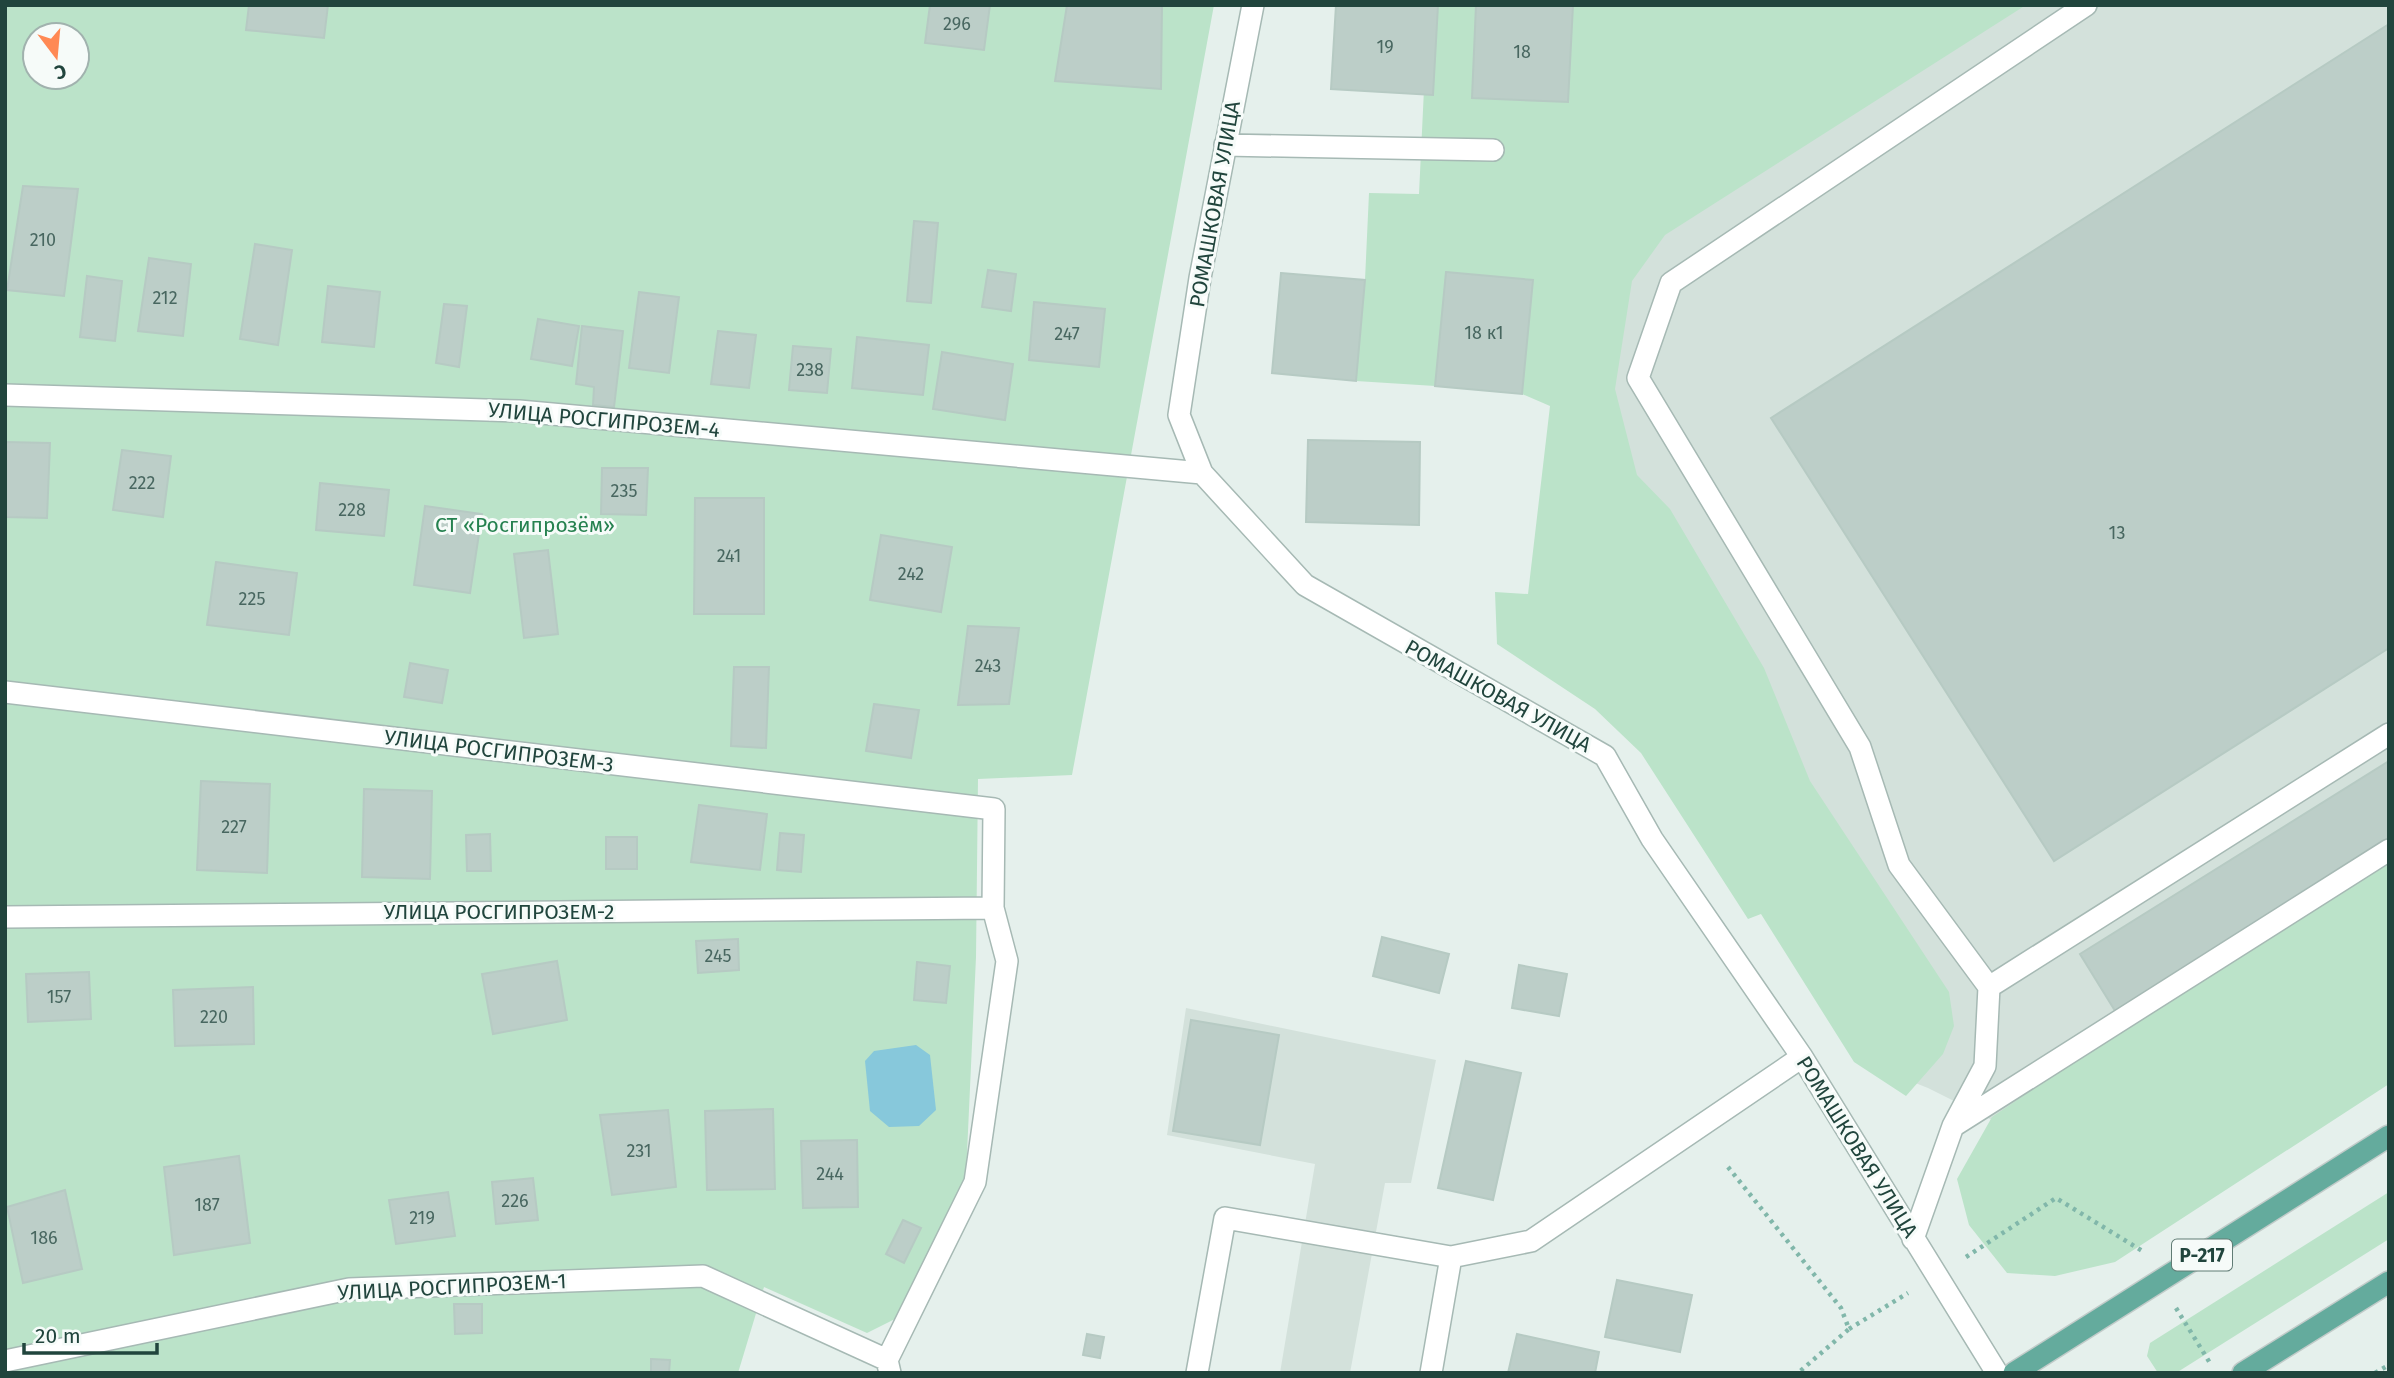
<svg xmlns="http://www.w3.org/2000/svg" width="2394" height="1378" viewBox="0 0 2394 1378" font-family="'Fira Sans',sans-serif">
<rect width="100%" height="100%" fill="#e5f0ec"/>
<path fill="#d3e1db" d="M1663,5h726v890l-381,233 -80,-40 -66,-26 -293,-452z
M1186,1008l250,52 -25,123h-26l-35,190h-70l35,-209 -148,-29z"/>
<path fill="#bbe3c9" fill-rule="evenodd" d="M5,5h1209l-142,770 -94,4 -2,178 -10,218 -71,144 -28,14 -103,-46 -26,86h-733zM35,35h42v42h-42z
M1428,5h48l-3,93 95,4 5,-97h453l-361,230 -33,46 -17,108 22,86 33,34 94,159 46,113 139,211 5,34 -11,28 -37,42 -52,-34 -93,-148 -13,5 -107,-166 -46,-44 -98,-65 -2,-52 33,2 22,-188 -28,-12 11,-114 -86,-8 -12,114 -79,-5 9,-101 4,-87 50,1z
M2389,862v222l-274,178 -60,14 -48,-3 -38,-48 -12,-46 35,-62 133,-90z
M2389,1192v47l-213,134h-18l-11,-17 3,-13z"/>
<path fill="#87c8db" d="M916,1045l14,10 6,55 -17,16 -30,1 -19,-16 -5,-50 9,-10z"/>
<path fill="#bccec8" stroke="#b6cac3" stroke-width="2" d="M249,5h79l-4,33 -78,-8z
M930,5h60l-6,45 -59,-7z
M1067,5h95l-1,84 -106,-8z
M1336,5h102l-5,90 -102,-6z
M1476,5h97l-5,97 -96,-4z
M2389,24v624l-335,213 -283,-443z
M23,186l55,3 -14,107 -57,-6z
M914,221l24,2 -7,80 -24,-2z
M255,244l37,6 -14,95 -38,-6z
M149,258l42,6 -8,72 -45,-5z
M988,270l28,4 -5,37 -29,-4z
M1446,272l87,8 -11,114 -87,-8z
M1281,273l84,7 -9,101 -84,-8z
M87,276l35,5 -7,60 -35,-4z
M328,286l52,6 -6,55 -52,-5z
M639,292l40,5 -10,76 -40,-5z
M1034,302l71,7 -6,58 -70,-7z
M444,304l23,2 -8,61 -23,-4z
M538,319l41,7 -7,40 -41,-7z
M582,326l41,5 -9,76 -21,-2 1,-18 -18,-3z
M718,331l38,4 -7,53 -38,-4z
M857,337l72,8 -6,50 -71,-7z
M793,346l38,3 -4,44 -38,-3z
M942,352l71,12 -8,56 -72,-11z
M1308,440l112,2 -1,83 -113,-3z
M5,442l45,1 -3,75 -42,-1z
M122,450l49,6 -8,61 -50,-7z
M602,468h46l-2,47 -45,-1z
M320,483l69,7 -5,46 -68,-6z
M695,498h69v116h-70z
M425,506l57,8 -12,79 -56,-8z
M881,535l71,12 -11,65 -71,-12z
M548,550l10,84 -34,4 -10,-84z
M216,562l81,11 -8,62 -82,-10z
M968,626l51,2 -10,76 -51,1z
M410,663l38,7 -6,33 -38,-6z
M734,667h35l-3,81 -35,-2z
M874,704l45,6 -8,48 -45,-7z
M2389,761v101l-264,165 -45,-73z
M201,781l69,3 -3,89 -70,-3z
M364,789l68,2 -2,88 -68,-2z
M699,805l68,9 -7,56 -69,-8z
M780,833l24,2 -3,37 -24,-2z
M490,834l1,37h-24l-1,-36z
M606,837h31v32h-31z
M1382,937l67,17 -10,39 -66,-17z
M738,939l1,31 -41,3 -2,-32z
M557,961l10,59 -74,14 -11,-60z
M917,962l33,4 -4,37 -32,-3z
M1519,965l48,9 -8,42 -47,-8z
M89,972l2,47 -63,3 -2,-48z
M253,987l1,57 -79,2 -2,-56z
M1191,1020l88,15 -19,110 -87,-14z
M1466,1061l55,12 -28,127 -55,-12z
M773,1109l2,80 -68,1 -2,-79z
M668,1110l8,77 -64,8 -12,-80z
M857,1140l1,67 -55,1 -2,-67z
M239,1156l11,87 -76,12 -10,-88z
M533,1178l5,42 -42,4 -4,-42z
M65,1190l17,79 -59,14 -16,-76z
M448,1192l7,44 -59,8 -7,-44z
M903,1220l18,8 -17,35 -18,-9z
M1617,1280l75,15 -12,57 -75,-15z
M454,1304h28v29l-27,1z
M1087,1334l17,3 -4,21 -17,-3z
M1517,1334l82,18 -4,21h-87z
M651,1359l19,1 -1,13h-18z"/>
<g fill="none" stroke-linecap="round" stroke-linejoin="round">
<g stroke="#a6b9b4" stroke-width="24">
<path id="minor" d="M1253,5l-53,273 -21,137 23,58 103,112 300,171 47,83 150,218 195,316
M1225,145l268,5
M5,395l514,16 683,62
M5,692l989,117 -1,99 14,53 -32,221 -88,178 3,13
M5,917l988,-9
M1989,987l-90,-122 -39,-118 -222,-369 33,-95 415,-278
M1955,1125l434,-275
M1913,1239l40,-113 32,-60 4,-79 400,-253
M5,1361l344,-72 354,-13 184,84
M1197,1373l28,-155 226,39 80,-16 271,-184
M1431,1373l20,-116"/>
</g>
<g stroke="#c1cbc9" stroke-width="24">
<path id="major" d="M2014,1373l375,-237
M2243,1373l146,-91"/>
</g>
<path stroke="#81b7aa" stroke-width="4.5" stroke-dasharray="3.5 5" stroke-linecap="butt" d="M1728,1167l113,141 8,21 -51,44
M1966,1257l90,-59 88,54
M2176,1308l34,55
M1849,1329l59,-36
M2375,1373l14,-8"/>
<use href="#minor" stroke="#fff" stroke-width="21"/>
<use href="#major" stroke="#64ab9d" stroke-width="21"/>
</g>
<g text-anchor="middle" stroke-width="6" stroke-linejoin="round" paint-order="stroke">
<g font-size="18" fill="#486760">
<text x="957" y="30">296</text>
<text x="1385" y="53">19</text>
<text x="1522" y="58">18</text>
<text x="43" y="246">210</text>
<text x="165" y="304">212</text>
<text x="1484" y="339">18 к1</text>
<text x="1067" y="340">247</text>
<text x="810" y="376">238</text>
<text x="142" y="489">222</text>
<text x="624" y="497">235</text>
<text x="352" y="516">228</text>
<text x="2117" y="539">13</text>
<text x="729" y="562">241</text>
<text x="911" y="580">242</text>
<text x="252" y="605">225</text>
<text x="988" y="672">243</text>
<text x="234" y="833">227</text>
<text x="718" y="962">245</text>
<text x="59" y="1003">157</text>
<text x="214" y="1023">220</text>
<text x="639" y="1157">231</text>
<text x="830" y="1180">244</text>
<text x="515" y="1207">226</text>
<text x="207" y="1211">187</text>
<text x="422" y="1224">219</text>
<text x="44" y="1244">186</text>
</g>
<rect fill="#f6fbf9" stroke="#617c75" stroke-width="2" x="2172" y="1239.5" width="60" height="31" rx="5"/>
<g font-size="19" font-weight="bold" fill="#21453d">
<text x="2202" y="1262">Р-217</text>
</g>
<g font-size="21" fill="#21453d" stroke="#f6fbf9">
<text transform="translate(1215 204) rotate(-80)" y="7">РОМАШКОВАЯ УЛИЦА</text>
<text transform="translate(604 420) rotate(5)" y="7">УЛИЦА РОСГИПРОЗЕМ-4</text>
<text transform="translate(1498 696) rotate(29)" y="7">РОМАШКОВАЯ УЛИЦА</text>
<text transform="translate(499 751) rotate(7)" y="7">УЛИЦА РОСГИПРОЗЕМ-3</text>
<text x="499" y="919">УЛИЦА РОСГИПРОЗЕМ-2</text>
<text transform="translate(1857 1147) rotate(58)" y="7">РОМАШКОВАЯ УЛИЦА</text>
<text transform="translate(452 1287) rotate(-3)" y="7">УЛИЦА РОСГИПРОЗЕМ-1</text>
</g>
<g font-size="21" fill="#25814f" stroke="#f6fbf9">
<text x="525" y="532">СТ «Росгипрозём»</text>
</g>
</g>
<rect width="2394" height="1378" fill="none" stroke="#21453d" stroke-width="14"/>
<g transform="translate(56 56) rotate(164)"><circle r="33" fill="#f6fbf9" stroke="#a1b2ae" stroke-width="2"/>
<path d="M0-5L12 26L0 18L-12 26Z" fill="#ff8954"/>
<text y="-10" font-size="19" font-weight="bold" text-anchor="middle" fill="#21453d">С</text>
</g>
<path d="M24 1343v10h133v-10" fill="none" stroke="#21453d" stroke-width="3.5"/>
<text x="35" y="1343" font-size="21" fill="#21453d" stroke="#f6fbf9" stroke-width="5" paint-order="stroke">20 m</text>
</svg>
